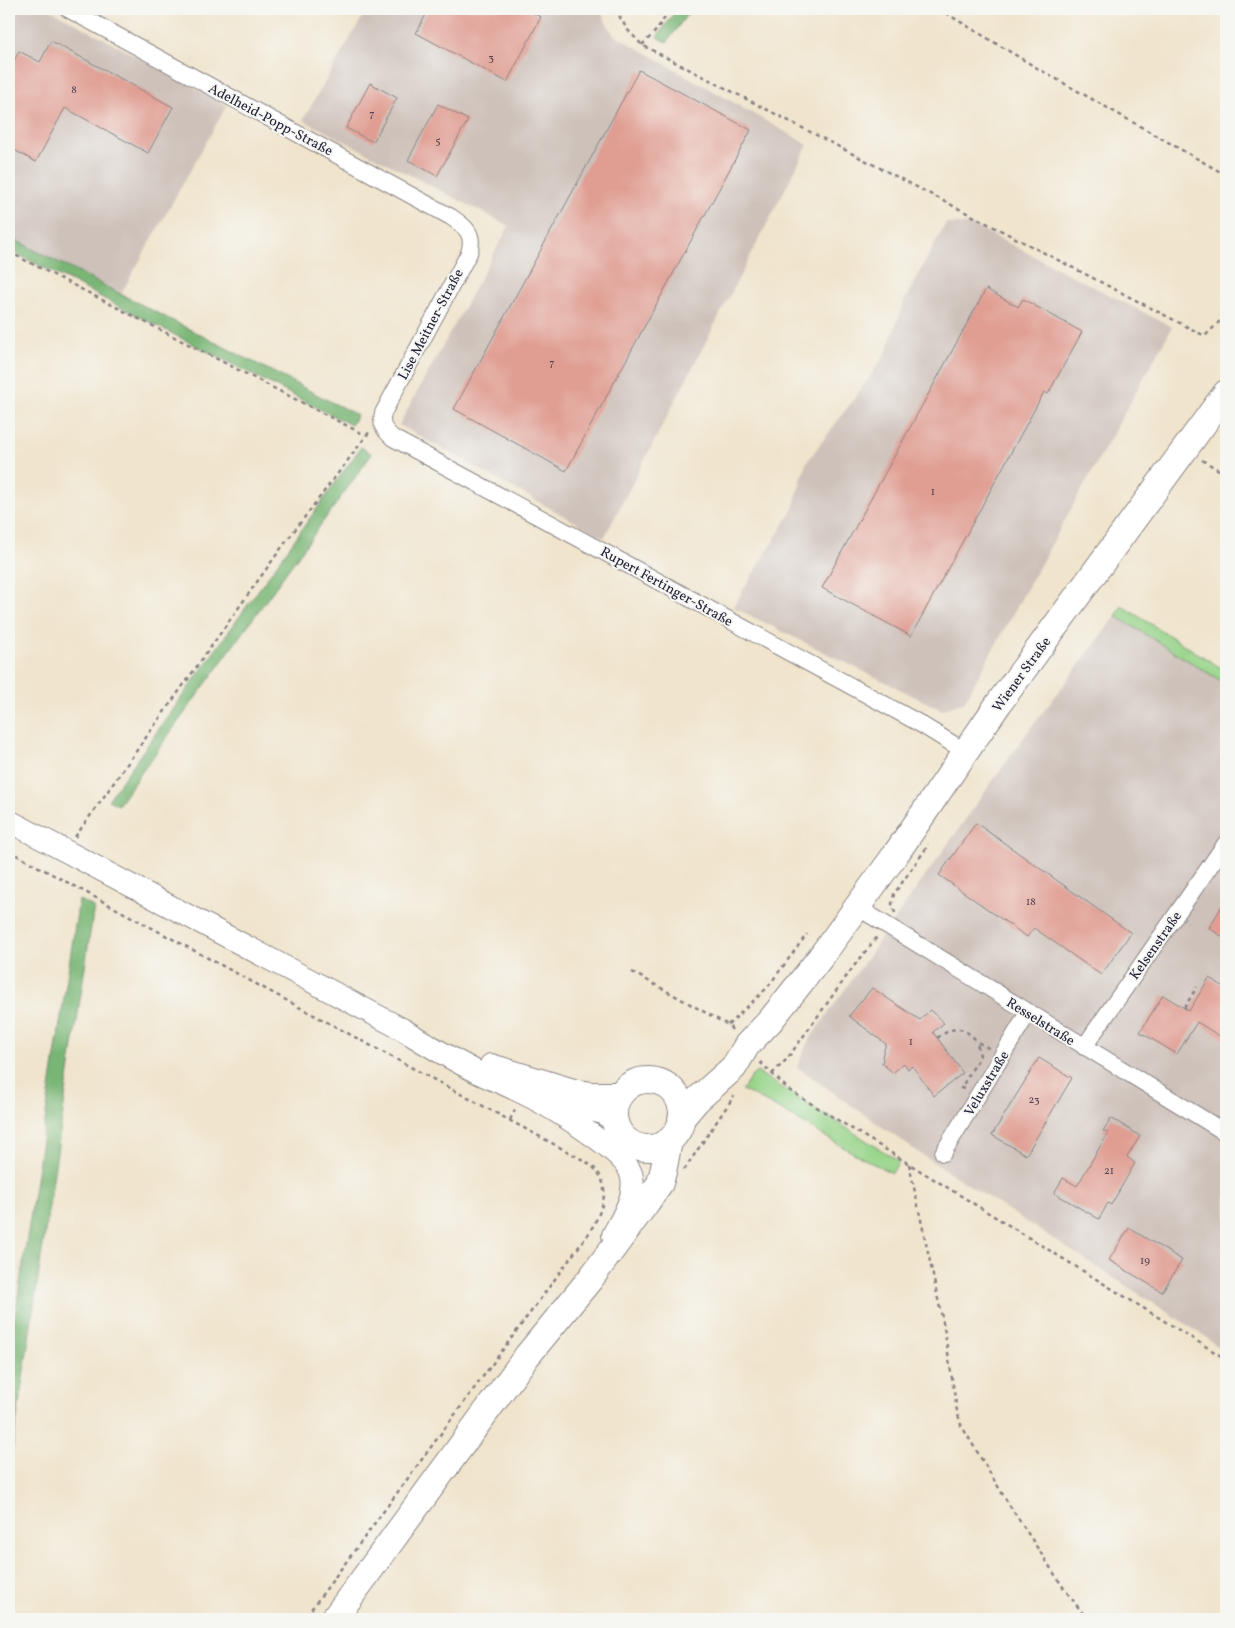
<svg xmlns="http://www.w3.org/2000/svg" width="1235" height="1628" viewBox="0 0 1235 1628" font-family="Vollkorn,serif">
<rect width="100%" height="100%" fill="#f6f6f2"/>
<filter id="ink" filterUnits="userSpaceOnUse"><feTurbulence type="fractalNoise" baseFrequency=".02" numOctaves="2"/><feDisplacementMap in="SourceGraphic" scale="10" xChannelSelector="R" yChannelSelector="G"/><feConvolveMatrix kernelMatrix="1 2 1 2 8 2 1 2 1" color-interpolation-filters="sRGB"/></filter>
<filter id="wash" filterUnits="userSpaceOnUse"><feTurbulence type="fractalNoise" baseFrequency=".0096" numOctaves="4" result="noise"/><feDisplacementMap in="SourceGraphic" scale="20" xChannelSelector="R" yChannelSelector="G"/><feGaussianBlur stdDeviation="1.12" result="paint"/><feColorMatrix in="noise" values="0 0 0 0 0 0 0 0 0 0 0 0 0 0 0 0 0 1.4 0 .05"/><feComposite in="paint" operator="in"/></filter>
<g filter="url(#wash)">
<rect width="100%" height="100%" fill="#f0e4cc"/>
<path fill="#cec1ba" d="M9,9h40l178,96 -106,189 -112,-57z
M367,9h232l14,25 195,111 -204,393 -205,-113 110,-199 -206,-106z
M946,223l27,2 199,102 -208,375 -22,8 -209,-103 60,-98 13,-46 48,-64 32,-46 19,-54z
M1116,616l110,68v669l-23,-18 -284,-182 -122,-86 12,-27 212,-299z"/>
<path fill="#97d489" stroke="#5c7b62" d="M1122,606l104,65v13l-110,-68z
M757,1072l142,89 -7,12c-52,-24 -98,-59 -150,-83l10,-14z"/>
<path fill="#79b675" stroke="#4e6c58" d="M677,9h14l-24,33 -10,-5z
M9,237l348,178 -6,10 -342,-175z
M361,447l11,7 -254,351 -10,-5z
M79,900l15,7 -85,564v-116z"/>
<g id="blocks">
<path fill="#e09d92" d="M429,9h96l16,8 -34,65 -91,-49z
M51,41l122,66 -25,46 -83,-45 -29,54 -27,-15v-76l10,-20 21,11z
M639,70l112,60 -185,341 -112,-62z
M370,83l27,15 -24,44 -27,-14z
M438,104l30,16 -31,56 -29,-16z
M986,289l32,18 5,-8 59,33 -34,62 -4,-2 -133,244 -89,-48z
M976,823l155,110 -30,42 -67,-47 -7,9 -88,-62z
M1226,899v40l-17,-11z
M1209,978l17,10v52l-29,-18 -20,32 -37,-22 23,-37 26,16z
M872,988l48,32 10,-10 14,13 -11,9 30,41 -29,23 -22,-30 -4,3 -4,-6 -11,10 -11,-10 1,-4 -1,-3 4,-12 -37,-28z
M1039,1058l33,20 -46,77 -34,-20z
M1111,1118l29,18 -13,21 8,6 -24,42 -3,-2 -9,16 -45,-26 9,-15 14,8 31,-53 -5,-2z
M1129,1228l53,32 -20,32 -53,-32z"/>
</g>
</g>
<g filter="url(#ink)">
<use href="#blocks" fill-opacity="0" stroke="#898384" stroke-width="1"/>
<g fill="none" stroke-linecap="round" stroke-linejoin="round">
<g stroke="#898384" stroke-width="18">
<path id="street" d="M68,9l383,208c15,10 24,17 18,36l-86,160c-3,12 1,17 10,25l296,160 228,124 49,30
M857,907l369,226
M1084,1047l142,-204
M943,1153l85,-140"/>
</g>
<g stroke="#898384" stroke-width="24">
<path id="secondary" d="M9,821l393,208c24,15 48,29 73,42 16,8 33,14 48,22 23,11 98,56 107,78 9,21 -7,45 -17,64
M491,1065l86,26 14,2h30
M554,1100l48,13 12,7"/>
</g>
<g stroke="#898384" stroke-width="28">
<path id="primary" d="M614 1114a34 34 0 1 1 68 0a34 34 0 1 1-68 0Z
M681,1119l16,-19 37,-33 13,-22 23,-24 50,-63 73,-100 106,-155 227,-310
M334,1619l193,-263 64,-78 56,-76 13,-19 3,-11 6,-31"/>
</g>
<path stroke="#898384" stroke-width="2.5" stroke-dasharray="4 4" stroke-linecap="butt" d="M615,9l12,20 15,16 563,291 21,-21
M939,9l98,59 189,107
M642,45l12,-12 17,-24
M9,252l356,183
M1202,460l24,14
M75,837l207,-290 88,-116
M9,851l565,304c7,4 15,8 20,13 20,20 6,46 -5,65l-285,386
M895,913l-3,-9 2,-10 31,-44 3,-6
M632,972l96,53 6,7
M1184,1008l13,-21
M728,1025l39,-37 40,-54
M937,1038c18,-12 24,-13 39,2 3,4 10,6 14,9
M760,1062l29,28 437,269
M772,1074l15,-15 67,-93 23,-29
M964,1089l-3,-1 19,-32 -3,-14
M510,1120l5,-10
M909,1164l35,163 13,84 4,14 47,78 55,84 24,32
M684,1170l50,-74"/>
<use href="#street" stroke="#fff" stroke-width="16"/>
<use href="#secondary" stroke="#fff" stroke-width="22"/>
<use href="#primary" stroke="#fff" stroke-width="26"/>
</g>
</g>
<g text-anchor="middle" stroke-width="4" stroke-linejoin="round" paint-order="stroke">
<g font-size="11" fill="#524151">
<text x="491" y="61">3</text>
<text x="74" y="93">8</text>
<text x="372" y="117">7</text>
<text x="438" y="144">5</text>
<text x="552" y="366">7</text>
<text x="933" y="495">1</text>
<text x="1031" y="905">18</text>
<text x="911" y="1045">1</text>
<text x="1034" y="1103">23</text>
<text x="1109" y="1174">21</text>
<text x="1145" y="1264">19</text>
</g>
<g font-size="14" fill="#22223b" stroke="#f6f6f2">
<text transform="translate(271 119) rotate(28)" y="5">Adelheid-Popp-Straße</text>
<text transform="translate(430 324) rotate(-62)" y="5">Lise Meitner-Straße</text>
<text transform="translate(667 586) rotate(29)" y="5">Rupert Fertinger-Straße</text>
<text transform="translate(1021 674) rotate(-54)" y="5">Wiener Straße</text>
<text transform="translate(1155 945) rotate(-55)" y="5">Kelsenstraße</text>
<text transform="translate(1041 1021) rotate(32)" y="5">Resselstraße</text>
<text transform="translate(986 1083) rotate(-59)" y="5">Veluxstraße</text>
</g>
</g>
<rect width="1235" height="1628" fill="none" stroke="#f6f6f2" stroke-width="30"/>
</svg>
